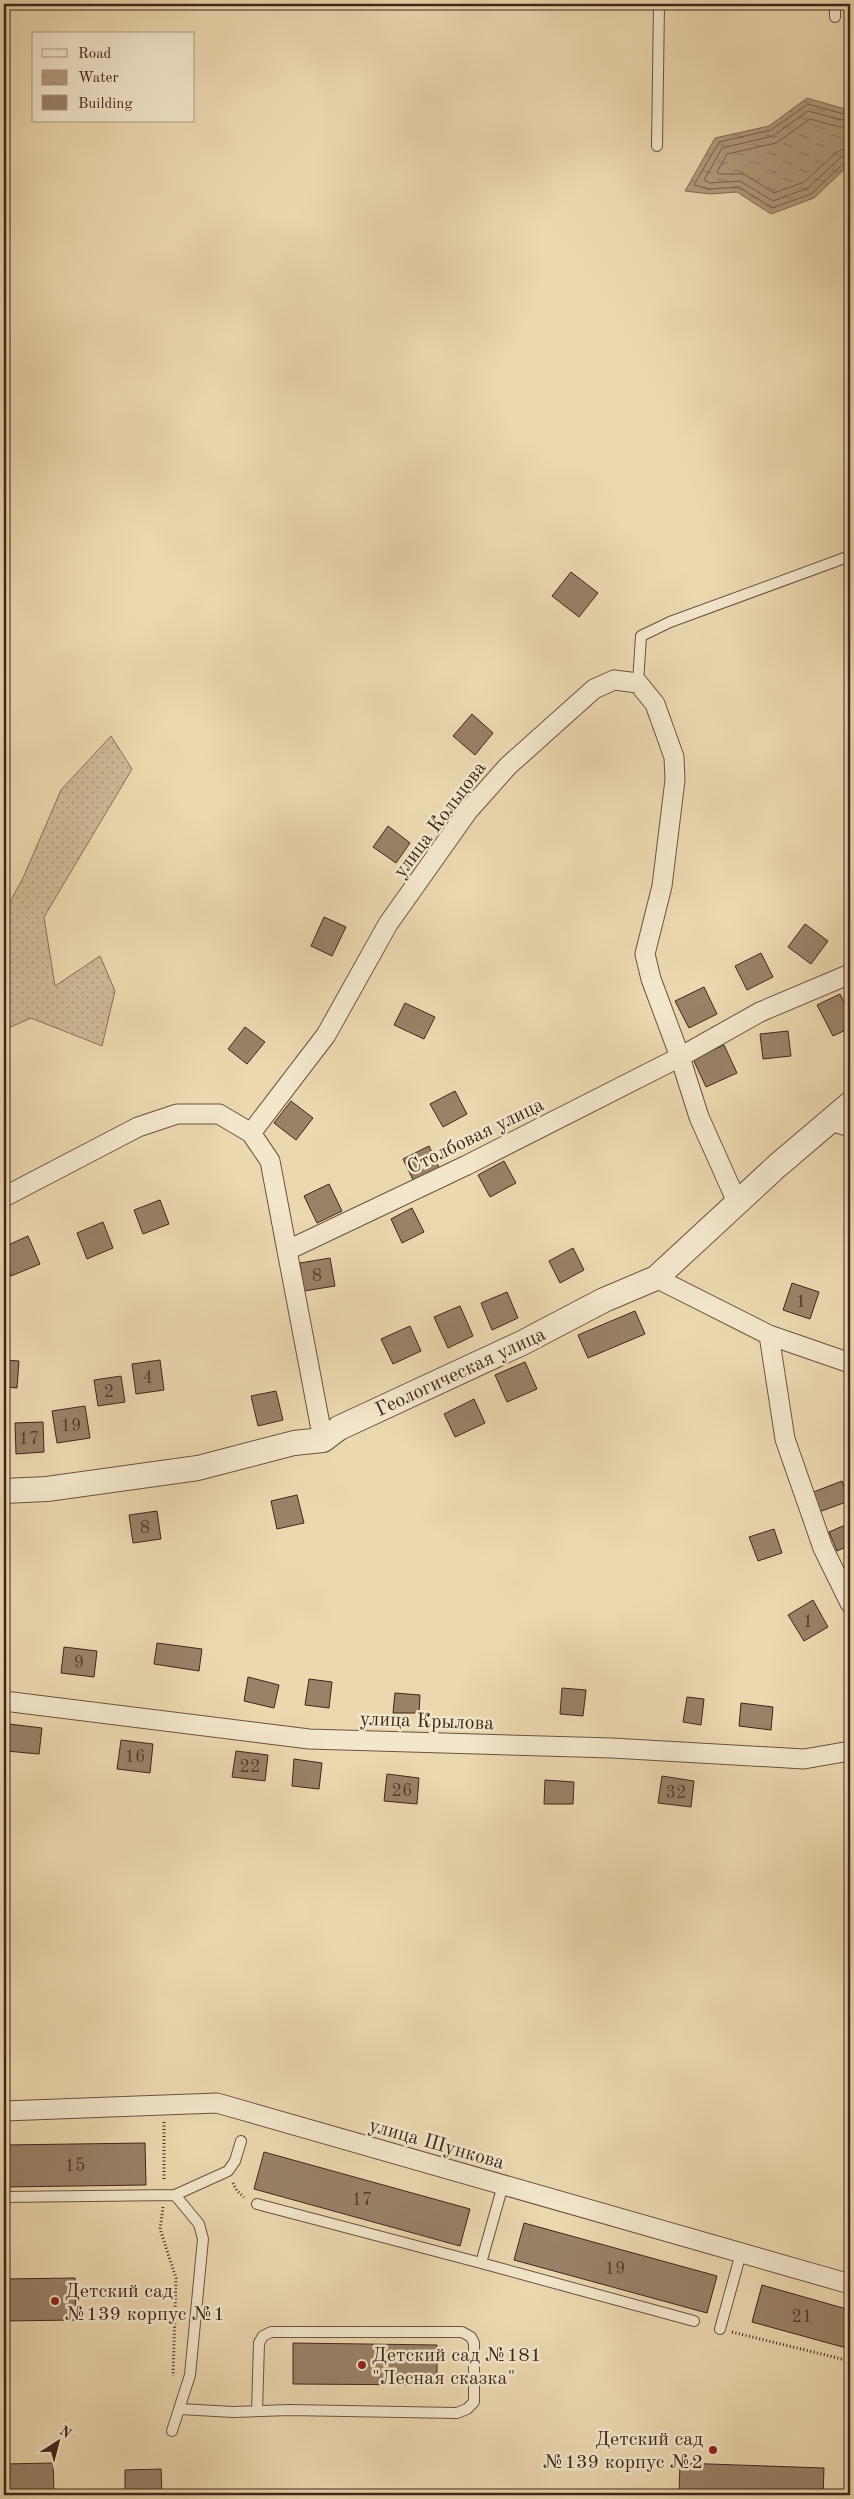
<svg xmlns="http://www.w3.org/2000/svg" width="854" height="2499" viewBox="0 0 854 2499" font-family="'Old Standard TT',serif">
<defs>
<pattern id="grass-dots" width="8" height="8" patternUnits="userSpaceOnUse" patternTransform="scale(1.25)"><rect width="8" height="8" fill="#ceba96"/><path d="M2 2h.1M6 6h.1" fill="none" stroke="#a9977a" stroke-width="1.8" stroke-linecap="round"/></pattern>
<pattern id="water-ripples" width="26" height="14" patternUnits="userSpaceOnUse" patternTransform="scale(1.25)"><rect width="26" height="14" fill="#b19b7d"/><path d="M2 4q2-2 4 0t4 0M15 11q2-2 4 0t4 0" fill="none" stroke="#927e66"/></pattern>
</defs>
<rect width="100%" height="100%" fill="#ebd8af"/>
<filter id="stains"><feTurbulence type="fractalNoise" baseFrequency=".004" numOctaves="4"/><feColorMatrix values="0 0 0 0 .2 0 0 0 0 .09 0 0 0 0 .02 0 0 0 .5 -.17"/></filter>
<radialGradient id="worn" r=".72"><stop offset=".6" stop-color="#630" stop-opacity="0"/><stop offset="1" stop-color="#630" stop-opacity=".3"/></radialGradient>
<path fill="url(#grass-dots)" stroke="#887058" d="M111,736l21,33 -88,148 11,69 45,-30 15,35 -13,55 -71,-28 -27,12v-117l19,-35 38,-88z"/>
<path fill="url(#water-ripples)" stroke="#846c56" d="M807,98l38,11 5,-5v60l-36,34 -43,16 -34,-22 -27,2 -25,-3 30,-53 54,-12z"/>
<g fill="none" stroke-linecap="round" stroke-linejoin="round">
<path stroke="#79604c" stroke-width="1" d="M850,111l-6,3 -36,-10 -37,26 -52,12 -25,43 16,4 29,-2 33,21 39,-14 34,-32 5,-1
M850,119l-8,1 -34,-9 -35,25 -51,12 -18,32 6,3 30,-2 33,20 35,-13 33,-31 9,-2
M850,127h-10l-30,-8 -34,24 -49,11 -10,18 2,2h25l30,19 30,-11 33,-30 13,-5"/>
</g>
<path fill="#998268" stroke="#41251b" d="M571,572l27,21 -19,24 -27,-21z
M472,714l21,19 -18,22 -22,-19z
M388,826l22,17 -14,20 -23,-16z
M324,917l22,10 -14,29 -21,-10z
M805,924l23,17 -17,23 -23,-17z
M761,953l12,24 -26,13 -12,-24z
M704,987l13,27 -28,14 -14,-27z
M840,994l10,21v13l-17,8 -16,-31z
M405,1003l30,14 -11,22 -30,-14z
M245,1027l20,15 -18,22 -19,-15z
M788,1031l3,25 -28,3 -3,-25z
M724,1045l13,28 -31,14 -13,-28z
M455,1091l12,23 -24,13 -13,-23z
M291,1101l22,17 -17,22 -22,-17z
M429,1146l13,28 -26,12 -13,-27z
M504,1161l12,22 -26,14 -12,-22z
M329,1184l13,27 -25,12 -13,-27z
M160,1200l9,24 -26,10 -9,-24z
M412,1208l12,24 -22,11 -11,-24z
M103,1222l10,26 -26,11 -10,-26z
M28,1236l12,28 -29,12 -7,-18v-11z
M573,1248l11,22 -24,13 -11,-22z
M330,1258l5,28 -31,5 -4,-28z
M792,1283l27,9 -9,27 -27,-9z
M507,1292l11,26 -26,12 -11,-27z
M460,1306l13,30 -25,12 -14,-31z
M635,1311l10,23 -57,24 -10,-23z
M850,1313v17l-5,-2z
M410,1326l11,25 -28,13 -12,-25z
M4,1360l15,1 -2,27 -13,-1z
M160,1360l4,30 -28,4 -4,-30z
M525,1362l12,27 -30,13 -12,-27z
M121,1376l4,26 -27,4 -4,-26z
M276,1391l7,29 -25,6 -7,-30z
M474,1399l11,24 -30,14 -11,-23z
M85,1406l5,32 -33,5 -5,-32z
M43,1422l1,30 -28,2 -1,-31z
M842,1481l7,20 -30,11 -8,-19z
M297,1495l7,28 -27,6 -6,-28z
M157,1511l4,28 -28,4 -4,-28z
M850,1523v22l-13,6 -8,-19z
M774,1529l8,24 -24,8 -9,-24z
M813,1600l15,27 -24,14 -16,-26z
M157,1643l45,6 -3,22 -45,-7z
M64,1647l33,4 -3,26 -33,-4z
M248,1677l31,8 -5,23 -30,-7z
M309,1679l23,3 -3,26 -24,-3z
M562,1688l24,2 -3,26 -23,-2z
M395,1693l25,2 -1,18h-26z
M687,1697l17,2 -3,26 -18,-3z
M741,1703l32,4 -2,23 -32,-4z
M9,1724l33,4 -3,26 -33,-3z
M121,1740l32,4 -3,29 -33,-4z
M236,1751l32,4 -3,26 -33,-4z
M294,1759l28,4 -3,26 -27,-3z
M387,1774l32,4 -2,26 -33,-3z
M662,1776l32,5 -3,26 -33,-4z
M545,1780l29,2 -1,22h-29z
M145,2143l1,42 -142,2v-42z
M264,2152l206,57 -10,37 -206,-57z
M524,2223l193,53 -10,37 -193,-53z
M75,2278l1,42 -72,1v-42z
M762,2285l88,25v39l-98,-27z
M293,2343l144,2v40l-144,-1z
M53,2463l1,32h-50v-31z
M680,2463l144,5 -1,27h-144z
M161,2469l1,26h-37v-25z"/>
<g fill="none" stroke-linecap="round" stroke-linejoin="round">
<g stroke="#6c5240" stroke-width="12">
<path id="service" d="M835,17v-13
M657,146l2,-142
M638,683l3,-47 29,-14 180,-66
M503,2185l-22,78 213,58
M4,2197l171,-2
M257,2204l224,59
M720,2329l21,-76
M180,2409l53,3 56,-2 168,3 10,-4 7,-7v-59l-3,-6 -9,-5h-191l-8,4 -4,7 -2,68
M172,2431l18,-56 13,-136 -4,-15 -24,-29 53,-24 7,-10 6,-20"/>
</g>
<g stroke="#6c5240" stroke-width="21">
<path id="minor" d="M830,1121l20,6
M251,1133l19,28 53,279
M4,1197l134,-70 39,-13h42l32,19 75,-98 62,-111 80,-113 40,-45 86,-77 20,-9 24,3 17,21 19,53 1,23 -13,106 -17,68 6,25 29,78 19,60 38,85
M288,1250l179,-85 213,-108 80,-45 90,-38
M656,1278l113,57 16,104 38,109 27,55
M769,1335l81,28
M4,1701l305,38 303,9 192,11 46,-8
M4,2111l213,-8 633,181"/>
</g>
<g stroke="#6c5240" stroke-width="26">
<path id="tertiary" d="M4,1491l43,-2 151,-21 96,-25 29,-3 16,-12 183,-85 82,-43 52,-22 121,-112 73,-62"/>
</g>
<path stroke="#41251b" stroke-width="3" stroke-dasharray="1 2.5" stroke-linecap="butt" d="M164,2122v59
M233,2183l4,8 7,6
M163,2207l-3,22 16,49 -3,98
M732,2332l118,29"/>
<use href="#service" stroke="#f2e6cb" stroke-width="10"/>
<use href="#minor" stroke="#f2e6cb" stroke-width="19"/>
<use href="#tertiary" stroke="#f2e6cb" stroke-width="24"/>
</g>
<g fill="#8f2418" stroke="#f2e6cb" stroke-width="2">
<circle cx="55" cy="2301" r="5"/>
<circle cx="362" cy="2365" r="5"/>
<circle cx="713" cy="2450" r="5"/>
</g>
<g text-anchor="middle" stroke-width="5" stroke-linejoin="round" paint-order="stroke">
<g font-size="18" fill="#573c2e">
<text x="317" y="1281">8</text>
<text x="801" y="1307">1</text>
<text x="148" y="1383">4</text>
<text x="109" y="1397">2</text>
<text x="71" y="1431">19</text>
<text x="29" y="1444">17</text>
<text x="145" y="1533">8</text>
<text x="808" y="1627">1</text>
<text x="79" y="1668">9</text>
<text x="135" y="1762">16</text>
<text x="250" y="1772">22</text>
<text x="402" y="1796">26</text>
<text x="676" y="1798">32</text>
<text x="75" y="2171">15</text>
<text x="362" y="2205">17</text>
<text x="615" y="2274">19</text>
<text x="802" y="2322">21</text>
</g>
<g font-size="20" fill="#41251b" stroke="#f2e6cb">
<text transform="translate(439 819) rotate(-53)" y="7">улица Кольцова</text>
<text transform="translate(475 1135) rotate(-26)" y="7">Столбовая улица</text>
<text transform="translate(460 1371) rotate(-25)" y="7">Геологическая улица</text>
<text transform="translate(427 1720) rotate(2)" y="7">улица Крылова</text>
<text transform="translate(437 2143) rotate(16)" y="7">улица Шункова</text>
</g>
<g font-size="20" fill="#41251b" stroke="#f2e6cb" text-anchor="start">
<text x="65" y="2297">Детский сад<tspan x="65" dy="23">№139 корпус №1</tspan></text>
<text x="372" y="2361">Детский сад №181<tspan x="372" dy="23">"Лесная сказка"</tspan></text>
<text x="703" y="2445" text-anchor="end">Детский сад<tspan x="703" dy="23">№139 корпус №2</tspan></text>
</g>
</g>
<rect width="854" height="2499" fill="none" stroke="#ebd8af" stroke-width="20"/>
<rect x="5" y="5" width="844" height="2489" fill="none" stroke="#41251b" stroke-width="2.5"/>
<rect x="10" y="10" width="834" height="2479" fill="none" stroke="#41251b"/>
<rect x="32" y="32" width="162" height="90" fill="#f2e6cb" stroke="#ab9985"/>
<rect x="42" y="49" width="25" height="8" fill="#f2e6cb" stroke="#ab9985"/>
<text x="78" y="58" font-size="15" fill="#41251b">Road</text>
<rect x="42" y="70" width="25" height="15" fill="url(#water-ripples)" stroke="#ab9985"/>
<text x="78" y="82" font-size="15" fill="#41251b">Water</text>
<rect x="42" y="95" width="25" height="15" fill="#998268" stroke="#ab9985"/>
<text x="78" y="108" font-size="15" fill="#41251b">Building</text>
<g transform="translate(58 2442) rotate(36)" stroke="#f2e6cb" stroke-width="4" paint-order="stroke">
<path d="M0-4L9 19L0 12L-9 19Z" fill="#41251b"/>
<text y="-8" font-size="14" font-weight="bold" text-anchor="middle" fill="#41251b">N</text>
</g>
<rect width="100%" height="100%" filter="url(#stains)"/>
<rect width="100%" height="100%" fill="url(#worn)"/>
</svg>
